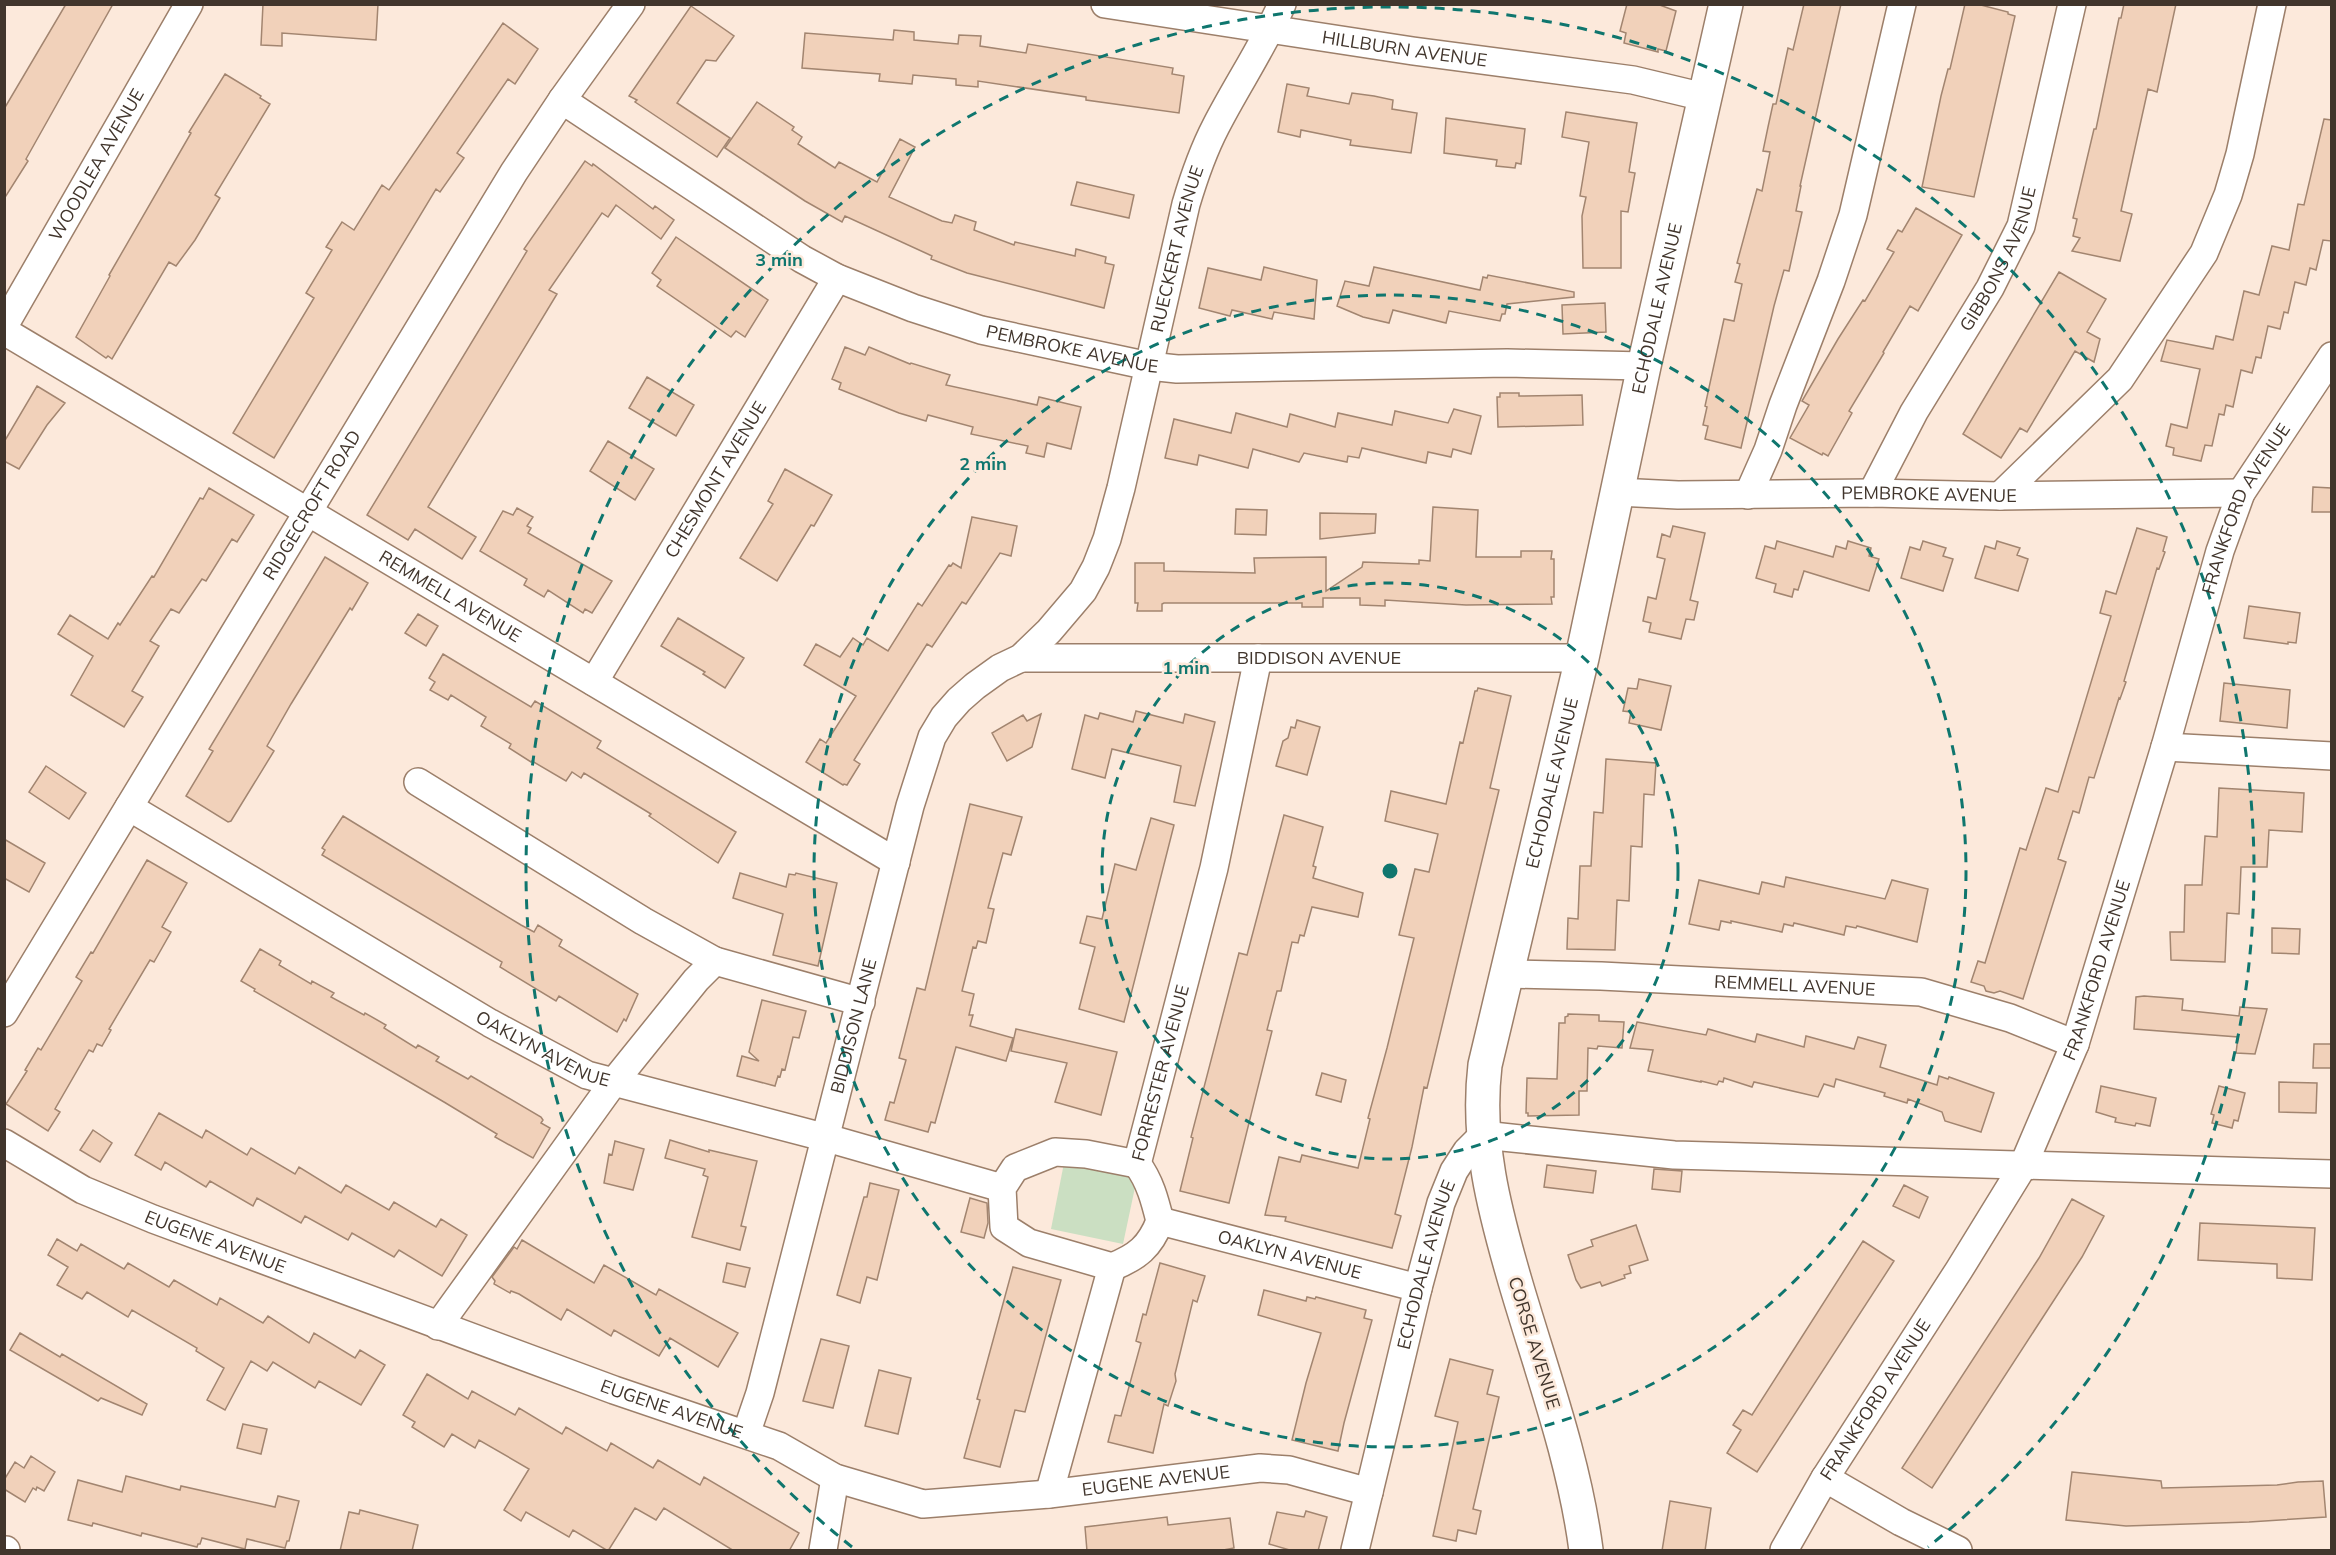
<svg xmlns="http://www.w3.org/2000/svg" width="2336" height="1555" viewBox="0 0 2336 1555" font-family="Mulish,sans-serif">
<rect width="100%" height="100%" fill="#fce9db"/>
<path fill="#cbdfc2" d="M1064,1163l73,15 -14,66 -72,-15z"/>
<path fill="#f1d1ba" stroke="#a28570" stroke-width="1.5" d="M66,4h47l-87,155 2,2 -24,38v-90z
M263,4h115l-2,36 -94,-7v13l-21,-1z
M1627,4h30l19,7 -10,40 -8,-2v3l-34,-9 2,-10 -6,-2z
M1804,4h37l-41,182h1l-5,25 6,1 -13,59 -5,-1 -10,36 -33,142 -36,-9 3,-13 -5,-1 4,-18 -2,-1 19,-87 10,2 8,-37 -7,-2 5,-18 -3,-1 20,-74 5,2 8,-39 -7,-1 5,-24 5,-23h3l12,-56 5,2z
M1965,4h12l31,8v2l7,2 -41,181 -52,-10 19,-91 7,-27h2z
M2124,4h52l-19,88 -9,-3 -27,122 11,3 -12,47 -48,-10 8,-13 -7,-2 4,-17 -4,-1 21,-89h2l23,-111h2z
M691,6l43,30 -18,25 -10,-1 -29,43 53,35 -13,19 -82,-55 2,-2 -8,-4z
M503,23l35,26 -23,35 -7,-5 -51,74 7,5 -24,34 -4,-3 -162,269 -41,-25 81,-135 -8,-5 26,-43 -6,-3 16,-25 12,8 28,-45 7,5z
M894,30l20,2v8l44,4 1,-9 22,1 -1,10 46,7 2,-9 145,24 -1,6 12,2 -5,37 -93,-13v-3l-108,-16v6l-22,-2v-6l-43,-4 -1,9 -33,-3 1,-7 -78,-6 3,-35 88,7z
M225,74l36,22 -1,2 10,6 -55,91 5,3 -25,42 -19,26 -7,-4 -57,97 -4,-3 -2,2 -30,-21 34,-61 -1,-1 82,-142 -2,-1z
M1287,84l22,4 -2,8 42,8 3,-11 22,3 19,4 -1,9 25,4 -6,40 -61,-8 1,-5 -50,-10 -1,7 -22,-5z
M757,102l37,25 -2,3 10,7 -4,7 17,11 20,13 4,-6 38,20 23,-43 15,8 -26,50 53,24 10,2 3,-8 21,7 -2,8 40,15 1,-3 60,14 1,-7 30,8 -1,6 9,2 -10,43 -137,-35 -36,-14 1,-3 -87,-40 -3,6 -37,-21 -80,-53z
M1566,112l71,11 -8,49 6,1 -7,39 -7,-1v57h-38l-1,-52 4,-19 -6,-1 9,-54 -27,-5z
M1446,118l79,11 -4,35 -5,-1 -1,5 -19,-2 1,-6 -53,-7z
M2324,119l7,1v121l-8,-1 -7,30 -6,-2 -4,17 -11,-3 -7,31 -4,-1 -4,17 -12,-3 -7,32 -5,-1 -4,16 -11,-3 -8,37 -7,-2 -2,10 -5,-1 -7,32 -7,-1 -4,16 -28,-6 1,-7 -8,-2 5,-22 16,4 13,-59 -39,-8 6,-21 46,9 3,-13 17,4 11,-49 15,4 13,-49 17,4 9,-46 6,1z
M585,161l7,5 1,-2 60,45 2,-3 19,14 -13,19 -45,-34 -8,12 -6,-4 -53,77 8,4 -129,213 48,30 -14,22 -47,-30 -7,11 -41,-25 160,-264 -3,-2z
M1077,182l57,13 -5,23 -58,-13z
M1916,208l46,27 -44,76 -8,-5 -27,46 1,1 -35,58 3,2 -24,43 -5,-3 -1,2 -32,-17 19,-33 -7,-4 36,-62 25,-39 2,1 29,-49 -7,-3 11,-19 4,2z
M676,237l92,63 -23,37 -9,-6 -5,6 -74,-51 4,-6 -9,-7z
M1264,267l53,13 -3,39 -40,-7 -2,7 -40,-9 -2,6 -31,-8 9,-40 53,12z
M1374,267l106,23 3,-13 4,1 1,-3 86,17v5l-67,7 -2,10h-3l-2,7 -51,-10 -3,12 -53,-13 -4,13 -26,-6 -26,-11 8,-25 24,5z
M2059,272l47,27 -19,33 13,7 -6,23 -19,-11 -48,81 -7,-4 -19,30 -38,-24z
M1605,303l1,29 -43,2 -1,-29z
M845,347l20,8 4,-8 41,17 1,-1 39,12 -4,10 91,20 2,-8 42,10 -10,42 -24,-6 -3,14 -18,-4 2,-7 -57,-12 2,-7 -45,-12 -2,6 -27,-8 -60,-24 2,-6 -9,-4z
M647,377l47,28 -18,31 -47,-28z
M37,386l28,17 -18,22 -28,44 -15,-8v-19z
M1500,393h19v3l63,-1 1,30 -85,2 -1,-30h3z
M1454,409l27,7 -10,38 -18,-5 -2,8 -23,-5 -2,11 -64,-15 -3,10 -11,-2 -1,6 -43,-9 -5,9 -46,-13 -5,19 -49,-13 -2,10 -32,-7 9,-39 57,14 5,-20 51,14 3,-13 45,13 3,-14 54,12 3,-14 53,12z
M608,441l46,28 -19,31 -45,-29z
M785,469l47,26 -18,31 -3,-1 -34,56 -37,-23 33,-54 -5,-3z
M2313,487l18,1v24h-19z
M209,488l45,27 -17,27 -5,-3 -26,42 -4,-2 -23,34 -8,-4 -21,32 9,5 -27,45 11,6 -19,30 -53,-32 22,-39 -35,-22 12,-19 38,24 10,-16 2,2 32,-49 2,1 46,-79 3,1z
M1433,507l45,3 -2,47h45v-6h31l-1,8h3v38h-3l1,7 -86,1 -81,-5v6l-25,-1v-7h-37v9h-21v-4h-138l-2,1v7h-25l1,-8h-3v-40h29v8l91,2 -1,-15 72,-1v34l36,-24 1,-5 56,2v-4l11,1z
M517,508l16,9 -6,9 4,2 -3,5 84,48 -20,32 -7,-4 -2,4 -35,-23 -4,7 -20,-12 3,-6 -47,-28 23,-40 10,4z
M1236,509l31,1 -1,25 -31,-1z
M1320,513l56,1 -1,19 -55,6z
M972,517l45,9 -6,30 -11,-3 -34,51 -4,-2 -30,45 -5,-3 -73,116 6,4 -13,21 -3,-1 -1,1 -37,-23 14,-23 6,4 30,-47 -52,-31 12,-21 24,13 13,-19 10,7 4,-7 21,13 30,-48 4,3 27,-41 2,1 2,-3 8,5z
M1673,526l32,7 -14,63 -1,4 8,2 -4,18 -8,-1 -5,20 -32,-7 2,-9 -8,-2 5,-24 8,2 9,-40 -8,-2 5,-23 8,3z
M2137,528l30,9 -4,14 2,1 -6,17 -2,-1 -33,113 2,1 -6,17 -1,-1 -25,80 -5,-1 -10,36 -6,-2 -15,48 8,3 -43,137 -23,-8 -6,2 -8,-2 -2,-5 -13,-4 7,-21 7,2 35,-115 6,2 20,-62 12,4 53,-176 -11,-3 6,-22 10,3z
M1777,541l56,16 3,-11 10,3 2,-8 23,7 -2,8 10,3 -10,32 -65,-20 -6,19 -4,-1 -2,8 -18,-5 2,-8 -20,-6 9,-32 10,3z
M1923,541l23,7 -3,8 10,3 -10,32 -42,-13 9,-31 10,3z
M1997,541l23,7 -3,7 11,4 -10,32 -43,-13 10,-32 10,3z
M325,557l43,26 -16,27 -2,-2 -59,96 -24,42 7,5 -43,70 -3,1 -42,-26 27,-45 -4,-2z
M2249,606l51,7 -4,30 -8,-1v2l-44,-6z
M418,614l20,12 -12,20 -21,-13z
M678,618l66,40 -19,30 -22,-14 2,-2 -44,-26z
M443,654l88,53 4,-6 66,40 -4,7 139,84 -18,31 -69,-47 2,-2 -67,-41 -3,5 -9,-6 -6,9 -34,-20 -1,1 -22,-14 2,-4 -30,-18 5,-9 -35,-22 -3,5 -18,-10 5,-8 -6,-4z
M1639,679l32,7 -10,44 -32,-7 2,-11 -8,-1 5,-23 9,1z
M2224,683l66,7 -3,38 -67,-7z
M1478,688l33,8 -21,92 9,2 -72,298 -3,-1 -12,60 -17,67 6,2 -9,32 -107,-27 1,-4 -21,-2 14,-58 21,5 2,-7 56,13 12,-49 -2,-1 19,-70 27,-110 -15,-3 16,-66 14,3 9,-38 -53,-13 6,-30 55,13 14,-62 3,1 12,-52h2z
M1136,711l47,12 2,-9 30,8 -20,84 -21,-4 7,-36 -69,-17 -7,29 -33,-9 13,-54 13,4 2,-6 33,9z
M1041,714l-9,33 -25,14 -15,-28 31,-18 4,6z
M1297,720l23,7 -13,48 -31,-9 7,-25 5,-3 3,-11 4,1z
M1606,759l50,4 -2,32 -10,-1 -2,53 -11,-1 -2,55 -12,-1 -2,50 -48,-1 1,-31 10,1 2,-53h11l3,-54 9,1z
M46,766l40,27 -17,26 -40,-27z
M2219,788l85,5 -2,39 -33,-2 -2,37h-26l-2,47 -12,-1 -2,49 -54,-2 -1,-28h14l1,-47h17l3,-49 12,1z
M970,804l52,13 -11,38 -8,-2 -15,55 6,1 -8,34 -8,-2 -2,7 -3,-1 -11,44 12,3 -5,21h4l-3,11 43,12 -7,23 -50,-14 -21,76 -4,-1 -3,10 -43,-12 5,-18 4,1 12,-43 -7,-2 18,-70 8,2z
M1284,815l39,12 -10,39 3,1 -3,11 50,15 -5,24 -46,-10 -8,29 -4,-1 -2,8 -6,-1 -11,49h-4l-10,39 5,1 -43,172 -49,-12 13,-53 -2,-1 48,-184 8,2z
M343,816l178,109 13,7 4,-7 24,15 -3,6 79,48 -12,27 -2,-2 -7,13 -58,-36 -3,5 -56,-34 2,-5 -180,-107 3,-5 -3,-2z
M1151,818l23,7 -50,197 -45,-13 16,-62 -15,-4 7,-27 15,3 13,-55 21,6z
M4,839l41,24 -16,29 -25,-14z
M147,860l40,23 -25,44 9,5 -17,30 -4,-2 -41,69 2,1 -9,16 -5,-2 -4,8 -4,-2 -34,59 5,3 -12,19 -42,-27 21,-33 -2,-1 13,-22 3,2 41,-69 -6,-4 15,-25 2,1z
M740,873l46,14 3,-13 6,1 1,-2 41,10 -19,83 -45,-11 10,-41 -50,-16z
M1786,877l99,22 7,-19 36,9 -11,53 -60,-16 -1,2 -10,-2 -2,9 -50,-12 -1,3 -9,-2 -2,8 -51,-11v2l-10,-2 -2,9 -30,-6 10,-44 60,14 3,-12 22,5z
M2272,928l28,1 -1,25 -27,-1z
M260,949l21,12 -2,4 32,19 1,-3 22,12 -3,4 33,18 1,-2 21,12 -2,3 32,20 2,-3 21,12 -3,4 32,18 3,-3 70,41 2,3 -2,3 9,5 -17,30 -38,-21 2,-3 -53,-32 -190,-111 1,-2 -14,-8z
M2144,996l39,3 -1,11 57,6 1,-9 27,2 -12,45 -19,-1 2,-16 -104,-8 2,-32z
M762,1000l44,11 -7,27 -6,-1 -8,33 -3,-1 -2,8 -2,-1 -3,10 -38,-10 5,-20 17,5 -10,-9z
M1568,1014l31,1v6l25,1 -2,26 -24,-2 -1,3 -9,-1 -1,43h-8v24l-51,1v-3h-2l1,-35 30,1 2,-56h6v-6l3,-1z
M1637,1022l69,13 2,-6 47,13 2,-8 47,13 2,-11 48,13 4,-12 28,8 -6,22 57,18 2,-9 9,3 1,-2 45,16 -13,39 -36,-11 -3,-9 -34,-13 -1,4 -23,-7 1,-3 -49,-14 -2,8 -10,-3 -6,13 -64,-15 -2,5 -28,-9 -1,4 -4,-1 -2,4 -16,-4v1l-53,-11 5,-21 -23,-2z
M1016,1029l101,23 -16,63 -46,-13 12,-39 -56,-12z
M2314,1044h17v24h-18z
M1322,1073l24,7 -5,22 -25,-7z
M2279,1082l38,1 -1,30 -37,-1z
M2101,1086l55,12 -6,28 -14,-3 -1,3 -20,-4 1,-4 -20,-6z
M2219,1086l26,7 -7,28 -4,-1 -2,8 -20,-5 2,-8 -3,-1z
M159,1113l43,25 4,-8 41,25 4,-7 44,26 4,-7 42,26 5,-8 43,25 5,-8 42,25 5,-8 26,16 -25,41 -43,-26 -5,7 -42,-24 -4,7 -43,-24 -4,7 -44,-25 -4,8 -43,-25 -4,6 -41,-25 -4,8 -26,-15z
M93,1130l19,13 -12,19 -20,-12z
M670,1140l39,12v-2l48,11 -14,57 -2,8 5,1 -6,23 -48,-13 16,-60 -5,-2 2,-6 -40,-11z
M615,1141l29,8 -11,41 -29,-7 5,-29 3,1z
M1547,1165l49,6 -3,22 -49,-6z
M1654,1169l28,2 -2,21 -28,-3z
M870,1183l29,7 -22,90 -10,-3 -7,26 -23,-8 27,-98h3z
M1904,1185l24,12 -9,21 -26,-12z
M970,1198l17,5 1,20 -4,15 -23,-6z
M2072,1199l32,17 -22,41 -150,231 -30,-20 137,-210z
M2200,1223l115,5 -3,52 -35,-2v-14l-79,-4z
M1636,1225l12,35 -19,6 2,7 -7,2 1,3 -23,8 -2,-4 -19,6 -5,-8 -8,-25 25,-9 -2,-6z
M57,1239l20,12 4,-7 43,25 4,-6 41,24 5,-7 43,25 3,-7 43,25 5,-7 41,27 5,-10 41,25 5,-8 25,15 -24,40 -42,-24 -4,7 -42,-26 -6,9 -16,-10 -26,49 -18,-10 17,-32 -28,-17 1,-3 -65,-38 -4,7 -41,-25 -5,7 -25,-14 11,-18 -20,-12z
M522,1240l72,43 10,-18 52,30 3,-6 79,44 -20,34 -48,-29 -11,18 -45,-26 -3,6 -44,-27 -6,11 -42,-26 -8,-3 -1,2 -16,-9 1,-3 -3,-4 22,-30 3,2z
M1863,1241l31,20 -137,211 -30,-19 14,-23 -8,-5 10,-15 9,5z
M727,1263l23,5 -5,19 -22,-5z
M1160,1263l45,13 -8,26 -4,-2 -18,74 1,7 -8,25 -4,-2 -11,49 -45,-11 7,-27 6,1 20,-73 -5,-2 7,-27 3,1z
M1013,1267l48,13 -36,132 -10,-2 -15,57 -36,-9 16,-58 -3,-1z
M1264,1290l42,11 1,-4 8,2 1,-2 50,13 -2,8 8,2 -28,103 -6,28 -46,-11 14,-57 15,-50 -63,-18z
M20,1333l40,24 2,-3 85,50 -5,11 -41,-17 -3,3 -88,-51z
M821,1339l28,7 -16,62 -30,-7z
M1450,1359l43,11 -6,24 12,3 -26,112 8,2 -5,23 -18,-4 -2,11 -23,-5 25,-114 -23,-6z
M879,1370l32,8 -13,56 -33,-8z
M427,1374l41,25 4,-8 43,24 4,-7 43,26 4,-7 41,24 4,-8 42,25 5,-8 42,25 4,-8 95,56 -10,18h-55l-70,-43 -8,12 -21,-12 -27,43 -35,-21 -4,7 -43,-25 -5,9 -17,-11 25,-41 -50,-29 -4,8 -23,-14 -8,13 -32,-20 3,-5 -12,-7z
M243,1424l24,5 -6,25 -24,-6z
M31,1456l24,16 -11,19 -7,-4 -1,3 -3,-2 -8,14 -21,-13v-9l11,-18 9,6z
M2072,1472l89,9 1,7 115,-3 21,-3 25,-1 3,36 -77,5 -123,4 -60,-6z
M126,1476l54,14 1,-4 94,21 3,-11 21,5 -10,40h-2l-2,7 -38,-9 -2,10 -43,-11 -2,6h-2l-1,3 -55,-14 -1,3 -48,-13 -1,3 -24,-6 10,-40 44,12z
M1670,1501l41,7 -6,43h-43z
M360,1510l58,15 -6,26h-72l9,-39 10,2z
M1306,1511l21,6 -9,34h-25l-24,-7 8,-32 27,5z
M1167,1517l1,8 62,-7 4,30 -16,3h-131l-2,-24z"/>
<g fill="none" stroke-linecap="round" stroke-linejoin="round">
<g stroke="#9c7f6a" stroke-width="30">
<g id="minor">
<path id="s1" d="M1105,4l308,47 220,29 71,17"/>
<path id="s2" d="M562,100l240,159 35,19 76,30 68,22 168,36 28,3 330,-6 137,3"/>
<path id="s3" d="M4,326l185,-322"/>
<path id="s4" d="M4,331l892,531"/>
<path id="s5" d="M1617,492l61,3 194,-2 128,3 241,-3"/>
<path id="s6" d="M1872,493l42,-81 76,-124 31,-62 51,-222"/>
<path d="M1748,495l20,-45 15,-45 48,-124 22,-66 49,-211"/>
<path d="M2000,496l120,-117 84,-126 24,-58 12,-41 32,-150"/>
<path id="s7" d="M1021,658h561"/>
<path id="s8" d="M594,682l243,-404"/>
<path d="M2165,747l167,9"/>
<path d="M418,782l225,139 72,40"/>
<path id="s9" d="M129,807l361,216 97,52 240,63 175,50"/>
<path id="s10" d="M1507,974l94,2 320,16 89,26 65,26"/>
<path id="s11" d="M4,1013l510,-841 48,-72 69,-96"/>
<path id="s12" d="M4,1143l79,47 70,29 461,171 165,56 56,32 88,26 126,-10 211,-26 29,2 80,22"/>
<path id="s13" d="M1137,1164l77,-296 44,-210"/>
<path id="s14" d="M1160,1221l258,67"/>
<path d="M1112,1267l-83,-24 -25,-16 -2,-39 13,-20 40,-16 31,2 51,10"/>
<path d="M1112,1267c25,-10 38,-20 48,-46 -5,-20 -10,-40 -23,-57"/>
<path d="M438,1326l175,-243 83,-103 19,-19 146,41"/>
<path id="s15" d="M746,1434l14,-41 150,-587 22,-69 12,-20 15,-17 16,-14 25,-18 21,-10 28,-27 34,-40 13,-24 11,-28 14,-51 65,-284c8,-27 17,-53 30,-78 21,-41 47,-79 66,-122"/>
<path d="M1825,1478l76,44 57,28"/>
<path d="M1049,1494l63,-227"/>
<path d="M4,1550h2"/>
<path d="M823,1550l12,-72"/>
<path id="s16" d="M1355,1550l63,-262 23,-85 13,-32 13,-20 16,-16 191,20 658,19"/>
<path id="s17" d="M1784,1550l41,-72 134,-208 64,-104 52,-122 90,-297 55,-196 21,-58 91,-137"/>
</g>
</g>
<g stroke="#9c7f6a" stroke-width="36">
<g id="major">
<path id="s18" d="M1586,1550c-12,-92 -45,-180 -71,-269 -21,-72 -39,-140 -30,-216l97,-407 62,-292 82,-362"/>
</g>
</g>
<use href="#minor" stroke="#fff" stroke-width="27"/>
<use href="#major" stroke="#fff" stroke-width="33"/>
</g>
<g fill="none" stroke="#0f766e" stroke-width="3" stroke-dasharray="10 8">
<circle cx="1390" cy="871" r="288"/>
<circle cx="1390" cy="871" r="576"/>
<path d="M852 1547A864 864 0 1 1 1928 1547"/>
</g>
<g text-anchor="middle" stroke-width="5" stroke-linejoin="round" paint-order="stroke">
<g font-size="18" fill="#41352c" stroke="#fce9db">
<text dy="6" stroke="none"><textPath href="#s1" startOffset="303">HILLBURN AVENUE</textPath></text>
<text dy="6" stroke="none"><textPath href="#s3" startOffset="186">WOODLEA AVENUE</textPath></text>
<text dy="6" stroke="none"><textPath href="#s15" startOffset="1290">RUECKERT AVENUE</textPath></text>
<text dy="6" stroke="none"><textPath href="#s6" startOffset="267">GIBBONS AVENUE</textPath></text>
<text dy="6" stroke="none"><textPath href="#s18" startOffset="1274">ECHODALE AVENUE</textPath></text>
<text dy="6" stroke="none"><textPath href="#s2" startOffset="574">PEMBROKE AVENUE</textPath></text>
<text dy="6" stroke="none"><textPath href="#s8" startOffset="236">CHESMONT AVENUE</textPath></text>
<text dy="6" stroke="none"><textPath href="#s5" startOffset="312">PEMBROKE AVENUE</textPath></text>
<text dy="6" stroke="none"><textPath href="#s11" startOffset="594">RIDGECROFT ROAD</textPath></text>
<text dy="6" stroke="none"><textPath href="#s17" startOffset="1148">FRANKFORD AVENUE</textPath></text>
<text dy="6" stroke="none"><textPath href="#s4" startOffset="519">REMMELL AVENUE</textPath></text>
<text dy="6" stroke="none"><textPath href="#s7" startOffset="298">BIDDISON AVENUE</textPath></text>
<text dy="6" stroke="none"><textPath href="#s18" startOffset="788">ECHODALE AVENUE</textPath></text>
<text dy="6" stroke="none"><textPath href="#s17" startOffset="662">FRANKFORD AVENUE</textPath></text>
<text dy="6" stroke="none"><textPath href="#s10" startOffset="288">REMMELL AVENUE</textPath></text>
<text dy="6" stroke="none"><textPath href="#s15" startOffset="422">BIDDISON LANE</textPath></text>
<text dy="6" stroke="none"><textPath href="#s9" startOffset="480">OAKLYN AVENUE</textPath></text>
<text dy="6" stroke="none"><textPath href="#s13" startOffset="94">FORRESTER AVENUE</textPath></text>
<text dy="6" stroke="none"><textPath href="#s12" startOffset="234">EUGENE AVENUE</textPath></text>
<text dy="6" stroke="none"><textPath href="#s14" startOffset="134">OAKLYN AVENUE</textPath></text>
<text dy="6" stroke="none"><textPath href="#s16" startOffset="294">ECHODALE AVENUE</textPath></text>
<text transform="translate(1534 1343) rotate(73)" y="6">CORSE AVENUE</text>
<text dy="6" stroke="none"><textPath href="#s17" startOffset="176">FRANKFORD AVENUE</textPath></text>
<text dy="6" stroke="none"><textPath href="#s12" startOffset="720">EUGENE AVENUE</textPath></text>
<text dy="6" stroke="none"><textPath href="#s12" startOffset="1224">EUGENE AVENUE</textPath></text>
</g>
</g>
<circle cx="1390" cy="871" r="9" fill="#0f766e" stroke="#fce9db" stroke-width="3"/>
<g font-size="18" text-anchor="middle" font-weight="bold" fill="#0f766e" stroke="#fce9db" stroke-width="5" stroke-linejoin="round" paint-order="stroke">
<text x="779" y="266">3 min</text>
<text x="983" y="470">2 min</text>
<text x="1186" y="674">1 min</text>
</g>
<rect width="2336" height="1555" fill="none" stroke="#41352c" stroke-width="12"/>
</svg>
